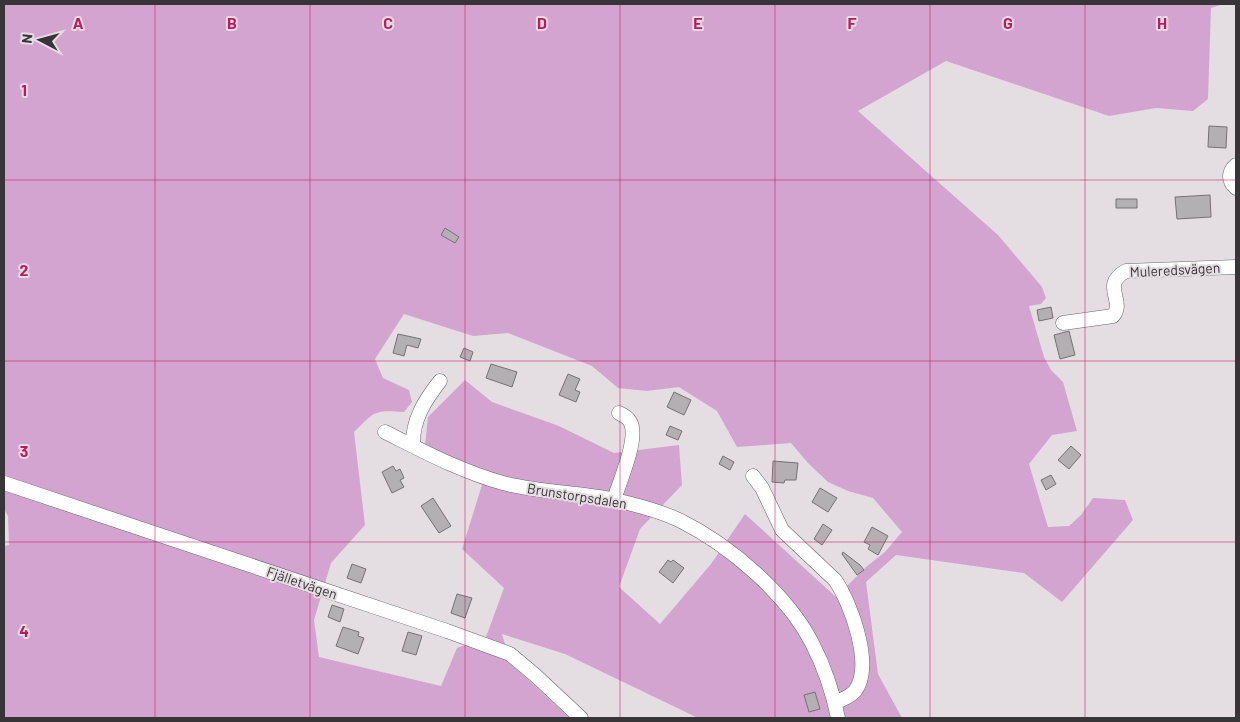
<svg xmlns="http://www.w3.org/2000/svg" width="1240" height="722" viewBox="0 0 1240 722" font-family="Barlow,sans-serif">
<rect width="100%" height="100%" fill="#e4dee3"/>
<path fill="#d4a4d0" fill-rule="evenodd" d="M4,4h1220l-13,4 -3,91 -15,12 -37,-3 -47,8 -163,-55 -88,50 140,124 44,52 4,11 -5,6 -12,2 15,51 7,13 12,12 14,49 -25,4 -23,29 19,63 21,-1 12,-11 12,-17 32,2 8,20 -71,82 -38,-29 -128,-18 -30,27 12,92 24,44h-204l-133,-64 -63,-20 9,30 59,54h-566v-172l5,-1 -1,-29 -4,-7zM404,314l69,22 35,-3 84,33 26,22 29,3 32,-4 38,24 20,36 54,-4 17,20 20,19 20,9 25,7 29,34 -17,20 -19,15 -30,30 -91,-83 -34,50 -51,60 -41,-37 21,-58 42,-44 -3,-40 -65,8 -55,-27 -67,-24 -27,-22 -37,37 -4,38 58,30 -20,64 42,39 -18,49 -29,11 -16,38 -122,-29 -5,-37 17,-57 34,-38 -11,-93c22,-21 19,-22 50,-20l8,-10 -3,-12 -26,-12 -8,-19z"/>
<path fill="#b4afb3" stroke="#767175" d="M1209,126l18,1 -1,21 -18,-1z
M1210,195l1,22 -34,2 -2,-22z
M1116,199h21v9h-21z
M445,228l14,9 -4,6 -14,-8z
M1051,307l2,11 -14,3 -2,-11z
M1069,331l6,24 -15,4 -6,-24z
M398,334l23,5 -3,9 -11,-3 -3,11 -11,-3z
M464,348l9,4 -3,9 -10,-4z
M491,364l26,8 -5,15 -26,-9z
M568,374l12,5 -5,11 5,2 -4,10 -17,-7z
M674,392l17,8 -7,15 -17,-8z
M670,426l12,5 -4,9 -12,-5z
M1071,446l10,9 -12,14 -11,-9z
M723,456l11,6 -4,8 -11,-6z
M773,461l25,2 -2,17h-11l-1,3 -12,-1z
M393,466l3,5 4,-2 4,9 -4,2 4,7 -12,6 -10,-21z
M1051,475l5,9 -10,6 -5,-10z
M820,488l17,10 -9,14 -16,-10z
M433,498l18,28 -12,7 -18,-27z
M823,524l9,6 -10,15 -8,-6z
M872,527l16,9 -10,19 -10,-6 2,-4 -6,-3z
M843,552l17,13 4,5 -7,5 -15,-21z
M668,560l3,2 2,-2 11,8 -11,15 -14,-11z
M352,564l14,5 -5,14 -14,-5z
M457,594l15,4 -7,20 -14,-5z
M332,605l12,4 -4,13 -12,-5z
M343,627l16,5 -1,4 6,2 -6,16 -22,-8z
M408,632l14,4 -6,19 -14,-4z
M815,692l5,17 -11,3 -5,-17z"/>
<g fill="none" stroke-linecap="round" stroke-linejoin="round">
<g stroke="#696569" stroke-width="15">
<path id="minor" d="M1236,165c-8,7 -8,16 0,23
M1063,323l50,-7c13,-15 -13,-31 13,-45l110,-4
M385,432c38,19 77,40 118,51 37,10 76,9 112,17 22,5 46,11 66,21 48,24 106,73 131,122 12,23 21,50 26,75
M413,446c-1,-26 12,-46 27,-65
M753,476l9,12 20,42 53,50c16,23 39,86 20,111 -5,6 -13,8 -20,12
M4,483l443,148 63,23 25,21 46,43
M614,500c5,-18 27,-65 15,-80 -2,-3 -6,-5 -10,-7"/>
</g>
<use href="#minor" stroke="#fff" stroke-width="14"/>
</g>
<path fill="none" stroke="#c2185b" stroke-width="1" stroke-opacity="0.55" d="M155,4v714M310,4v714M465,4v714M620,4v714M775,4v714M930,4v714M1085,4v714M4,180h1232M4,361h1232M4,542h1232"/>
<g text-anchor="middle" stroke-width="4" stroke-linejoin="round" paint-order="stroke">
<g font-size="14" fill="#373537" stroke="#e4dee3">
<text transform="translate(1175 270) rotate(-3)" y="5">Muleredsvägen</text>
<text transform="translate(577 496) rotate(9)" y="5">Brunstorpsdalen</text>
<text transform="translate(302 583) rotate(19)" y="5">Fjälletvägen</text>
</g>
</g>
<g font-size="16" text-anchor="middle" font-weight="bold" fill="#c2185b" stroke="#e4dee3" stroke-width="4" stroke-linejoin="round" paint-order="stroke">
<text x="78" y="29">A</text>
<text x="232" y="29">B</text>
<text x="388" y="29">C</text>
<text x="542" y="29">D</text>
<text x="698" y="29">E</text>
<text x="852" y="29">F</text>
<text x="1008" y="29">G</text>
<text x="1162" y="29">H</text>
<text x="24" y="96">1</text>
<text x="24" y="276">2</text>
<text x="24" y="457">3</text>
<text x="24" y="637">4</text>
</g>
<rect width="1240" height="722" fill="none" stroke="#373537" stroke-width="10"/>
<g transform="translate(40 40) rotate(276)" stroke="#e4dee3" stroke-width="4" paint-order="stroke">
<path d="M0-4L9 19L0 12L-9 19Z" fill="#373537"/>
<text y="-8" font-size="14" font-weight="bold" text-anchor="middle" fill="#373537">N</text>
</g>
</svg>
